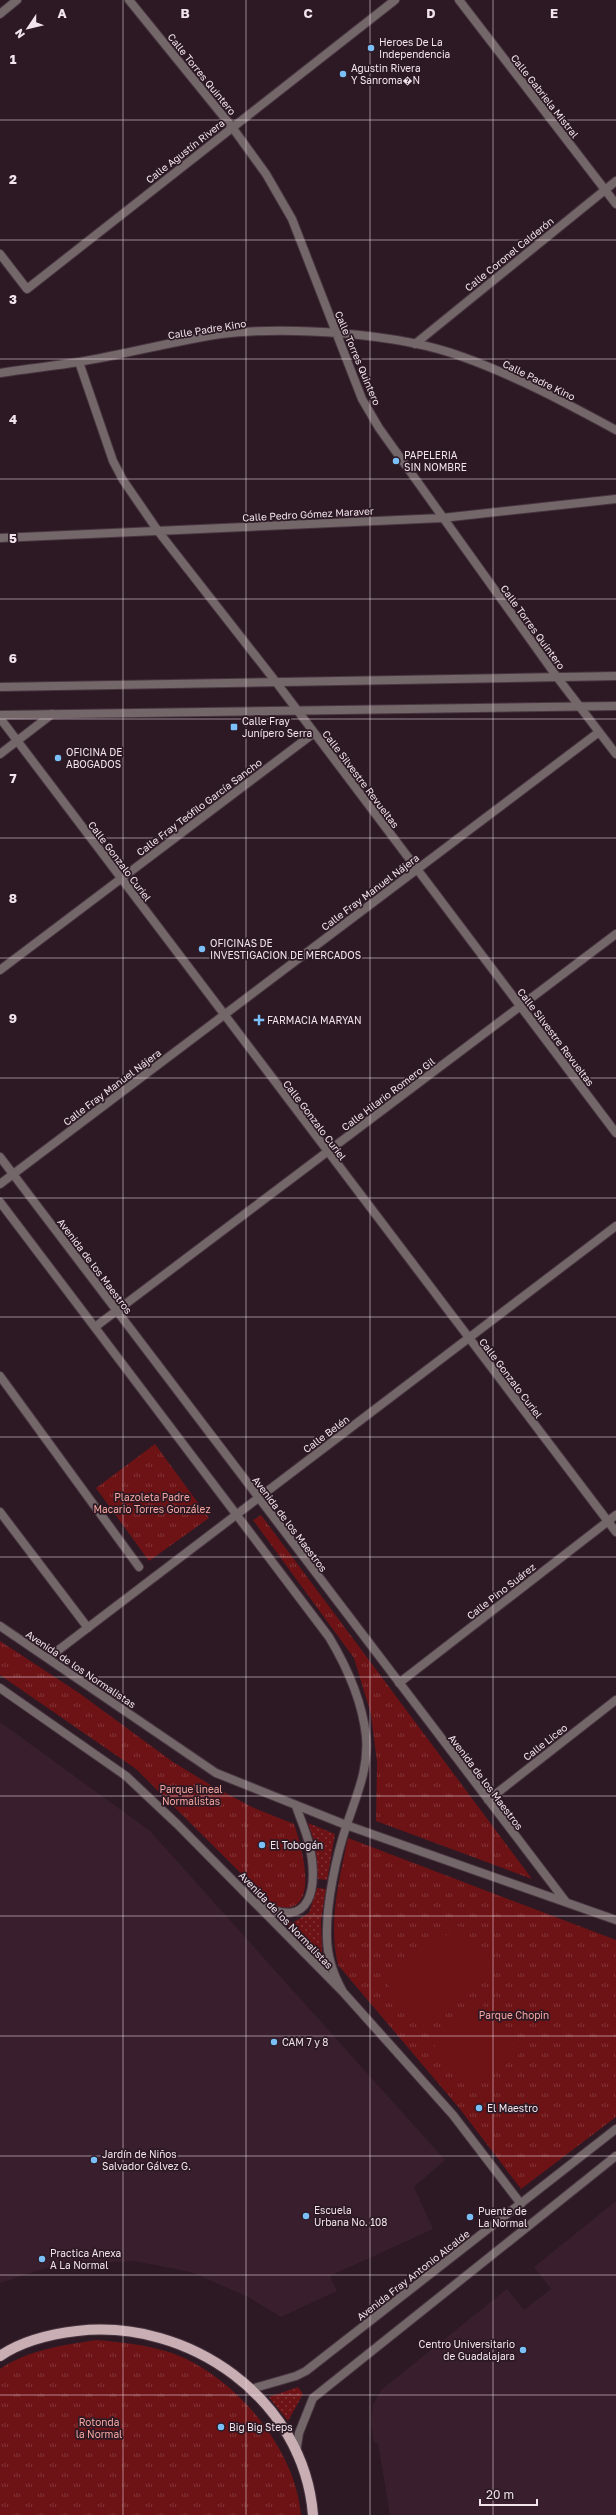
<svg xmlns="http://www.w3.org/2000/svg" width="616" height="2515" viewBox="0 0 616 2515" font-family="'Golos Text',sans-serif">
<defs>
<pattern id="grass-dots" width="8" height="8" patternUnits="userSpaceOnUse"><rect width="8" height="8" fill="#6d1316"/><path d="M2 2h.1M6 6h.1" fill="none" stroke="#823538" stroke-width="1.8" stroke-linecap="round"/></pattern>
<pattern id="park-tufts" width="24" height="20" patternUnits="userSpaceOnUse"><rect width="24" height="20" fill="#6d1316"/><path d="M3 7l-1-3M5 7V3M7 7l1-3M15 17l-1-3M17 17v-4M19 17l1-3" fill="none" stroke="#823538"/></pattern>
</defs>
<rect width="100%" height="100%" fill="#2c1924"/>
<path fill="#391f2e" d="M0,1722l150,109 295,329 -31,27 19,42 -103,47 7,15 -56,26 -33,-20 -57,-25 -57,-11 -82,5 -52,17z
M616,2201v314h-226l-12,-72h-4l-3,-21 2,-17 8,-15 126,-101 17,21 27,-21 -17,-22z"/>
<path fill="url(#grass-dots)" d="M308,1823l27,11 -8,46 -9,-1 -4,-38z
M317,1888l9,1 -5,31 1,33 -7,4 -30,-34 9,-1 15,-9z
M298,2387l5,7 -15,27 -19,-24z"/>
<path fill="url(#park-tufts)" d="M155,1444l54,74 -60,43 -53,-73z
M261,1515l271,364 -156,-58 1,-59 -6,-48 -17,-56 -101,-138z
M0,1641l79,52 94,69 41,25 40,21 40,16c8,23 29,96 -20,82l-138,-137 -136,-94z
M348,1838l268,102v177l-95,72 -61,-80 -122,-144c-10,-42 1,-85 10,-127z
M96,2340c30,3 60,5 88,18 57,26 112,94 117,157h-301v-146c28,-19 63,-24 96,-29z"/>
<path fill="#6d1316" d="M459,1926l34,45 -74,56 -34,-46z
M481,2003l38,51 -49,38 -39,-51z"/>
<g fill="none" stroke-linecap="round" stroke-linejoin="round">
<g stroke="#483540" stroke-width="10">
<path id="minor" d="M129,0l103,127 34,47 26,45 70,180 17,29 178,249 59,77
M459,0l157,204
M0,14l17,-14
M0,254l27,35 368,-289
M415,344l201,-163
M79,362l34,99 10,19 35,51 118,151 340,451
M0,373c26,-4 53,-7 79,-11 48,-8 95,-21 142,-28 68,-8 178,-1 242,23 53,19 103,46 153,73
M0,538l442,-20 174,-19
M0,718l616,814
M0,754l52,-40
M0,970l314,-237
M0,1184l599,-452
M95,1327l521,-393
M0,1376l139,191
M0,1512l88,116
M48,1658l568,-432
M399,1683l217,-168
M488,1800l128,-100"/>
</g>
<g stroke="#483540" stroke-width="10">
<path id="tertiary" d="M0,687l616,-11
M0,715l616,-9
M0,1157l566,745
M0,1202l329,435c18,30 33,63 37,99 3,32 -9,58 -19,88 -11,32 -21,80 -20,113 0,20 7,39 16,55
M0,1626l216,147 130,52 270,95
M0,1688l126,88 51,48 166,168 110,123 68,89
M259,1903c53,31 60,-18 50,-59 -3,-13 -9,-26 -13,-38
M251,2389l45,-13 10,-5 310,-242
M296,2453l3,-20 14,-35 303,-242"/>
</g>
<g stroke="#483540" stroke-width="12">
<path id="primary" d="M0,2356c22,-15 51,-22 77,-25 112,-13 227,68 236,184"/>
</g>
<use href="#minor" stroke="#746769" stroke-width="8"/>
<use href="#tertiary" stroke="#746769" stroke-width="8"/>
<use href="#primary" stroke="#c9afb4" stroke-width="10"/>
</g>
<path fill="none" stroke="#f2e4eb" stroke-width="1" stroke-opacity="0.55" d="M123,0v2515M246,0v2515M370,0v2515M493,0v2515M0,120h616M0,240h616M0,359h616M0,479h616M0,599h616M0,719h616M0,838h616M0,958h616M0,1078h616M0,1198h616M0,1317h616M0,1437h616M0,1557h616M0,1677h616M0,1796h616M0,1916h616M0,2036h616M0,2156h616M0,2275h616M0,2395h616"/>
<g fill="#7abff8" stroke="#2c1924" stroke-width="1.5">
<circle cx="371" cy="48" r="4"/>
<circle cx="343" cy="74" r="4"/>
<circle cx="396" cy="461" r="4"/>
<rect x="230" y="723" width="8" height="8" rx="2"/>
<circle cx="58" cy="758" r="4"/>
<circle cx="202" cy="949" r="4"/>
<path d="M257 1014h4v4h4v4h-4v4h-4v-4h-4v-4h4z"/>
<circle cx="262" cy="1845" r="4"/>
<circle cx="274" cy="2042" r="4"/>
<circle cx="479" cy="2108" r="4"/>
<circle cx="94" cy="2160" r="4"/>
<circle cx="306" cy="2216" r="4"/>
<circle cx="470" cy="2217" r="4"/>
<circle cx="42" cy="2259" r="4"/>
<circle cx="523" cy="2350" r="4"/>
<circle cx="221" cy="2427" r="4"/>
</g>
<g text-anchor="middle" stroke-width="3.5" stroke-linejoin="round" paint-order="stroke">
<g font-size="10" fill="#f2e4eb" stroke="#2c1924" text-anchor="start">
<text x="379" y="46">Heroes De La<tspan x="379" dy="12">Independencia</tspan></text>
<text x="351" y="72">Agustin Rivera<tspan x="351" dy="12">Y Sanroma�N</tspan></text>
<text x="404" y="459">PAPELERIA<tspan x="404" dy="12">SIN NOMBRE</tspan></text>
<text x="242" y="725">Calle Fray<tspan x="242" dy="12">Junípero Serra</tspan></text>
<text x="66" y="756">OFICINA DE<tspan x="66" dy="12">ABOGADOS</tspan></text>
<text x="210" y="947">OFICINAS DE<tspan x="210" dy="12">INVESTIGACION DE MERCADOS</tspan></text>
<text x="267" y="1024">FARMACIA MARYAN</text>
<text x="270" y="1849">El Tobogán</text>
<text x="282" y="2046">CAM 7 y 8</text>
<text x="487" y="2112">El Maestro</text>
<text x="102" y="2158">Jardín de Niños<tspan x="102" dy="12">Salvador Gálvez G.</tspan></text>
<text x="314" y="2214">Escuela<tspan x="314" dy="12">Urbana No. 108</tspan></text>
<text x="478" y="2215">Puente de<tspan x="478" dy="12">La Normal</tspan></text>
<text x="50" y="2257">Practica Anexa<tspan x="50" dy="12">A La Normal</tspan></text>
<text x="515" y="2348" text-anchor="end">Centro Universitario<tspan x="515" dy="12">de Guadalajara</tspan></text>
<text x="229" y="2431">Big Big Steps</text>
</g>
<g font-size="10" fill="#f2e4eb" stroke="#2c1924">
<text transform="translate(202 74) rotate(51)" y="4">Calle Torres Quintero</text>
<text transform="translate(545 96) rotate(52)" y="4">Calle Gabriela Mistral</text>
<text transform="translate(185 151) rotate(-38)" y="4">Calle Agustín Rivera</text>
<text transform="translate(509 254) rotate(-39)" y="4">Calle Coronel Calderón</text>
<text transform="translate(207 329) rotate(-9)" y="4">Calle Padre Kino</text>
<text transform="translate(358 358) rotate(67)" y="4">Calle Torres Quintero</text>
<text transform="translate(539 380) rotate(26)" y="4">Calle Padre Kino</text>
<text transform="translate(308 514) rotate(-3)" y="4">Calle Pedro Gómez Maraver</text>
<text transform="translate(533 627) rotate(54)" y="4">Calle Torres Quintero</text>
<text transform="translate(361 779) rotate(53)" y="4">Calle Silvestre Revueltas</text>
<text transform="translate(199 807) rotate(-37)" y="4">Calle Fray Teófilo García Sancho</text>
<text transform="translate(120 861) rotate(53)" y="4">Calle Gonzalo Curiel</text>
<text transform="translate(370 892) rotate(-37)" y="4">Calle Fray Manuel Nájera</text>
<text transform="translate(556 1037) rotate(53)" y="4">Calle Silvestre Revueltas</text>
<text transform="translate(112 1087) rotate(-37)" y="4">Calle Fray Manuel Nájera</text>
<text transform="translate(388 1094) rotate(-37)" y="4">Calle Hilario Romero Gil</text>
<text transform="translate(315 1120) rotate(53)" y="4">Calle Gonzalo Curiel</text>
<text transform="translate(95 1266) rotate(53)" y="4">Avenida de los Maestros</text>
<text transform="translate(511 1378) rotate(53)" y="4">Calle Gonzalo Curiel</text>
<text transform="translate(326 1434) rotate(-37)" y="4">Calle Belén</text>
<text transform="translate(290 1524) rotate(53)" y="4">Avenida de los Maestros</text>
<text transform="translate(501 1591) rotate(-38)" y="4">Calle Pino Suárez</text>
<text transform="translate(81 1669) rotate(34)" y="4">Avenida de los Normalistas</text>
<text transform="translate(545 1742) rotate(-38)" y="4">Calle Liceo</text>
<text transform="translate(486 1782) rotate(53)" y="4">Avenida de los Maestros</text>
<text transform="translate(286 1920) rotate(46)" y="4">Avenida de los Normalistas</text>
<text transform="translate(413 2275) rotate(-38)" y="4">Avenida Fray Antonio Alcalde</text>
</g>
<g font-size="10" fill="#f5a69f" stroke="#2c1924">
<text x="152" y="1501">Plazoleta Padre<tspan x="152" dy="12">Macario Torres González</tspan></text>
<text x="191" y="1793">Parque lineal<tspan x="191" dy="12">Normalistas</tspan></text>
<text x="514" y="2019">Parque Chopin</text>
<text x="99" y="2426">Rotonda<tspan x="99" dy="12">la Normal</tspan></text>
</g>
</g>
<g font-size="13" text-anchor="middle" font-weight="bold" fill="#f2e4eb" stroke="#2c1924" stroke-width="3.5" stroke-linejoin="round" paint-order="stroke">
<text x="62" y="18">A</text>
<text x="185" y="18">B</text>
<text x="308" y="18">C</text>
<text x="431" y="18">D</text>
<text x="554" y="18">E</text>
<text x="13" y="64">1</text>
<text x="13" y="184">2</text>
<text x="13" y="304">3</text>
<text x="13" y="424">4</text>
<text x="13" y="543">5</text>
<text x="13" y="663">6</text>
<text x="13" y="783">7</text>
<text x="13" y="903">8</text>
<text x="13" y="1023">9</text>
</g>
<g transform="translate(28 28) rotate(235)" stroke="#2c1924" stroke-width="3" paint-order="stroke">
<path d="M0-3L7 15L0 10L-7 15Z" fill="#f2e4eb"/>
<text y="-6" font-size="11" font-weight="bold" text-anchor="middle" fill="#f2e4eb">N</text>
</g>
<path d="M480 2499v6h57v-6" fill="none" stroke="#f2e4eb" stroke-width="2"/>
<text x="486" y="2499" font-size="12" fill="#f2e4eb" stroke="#2c1924" stroke-width="3" paint-order="stroke">20 m</text>
</svg>
